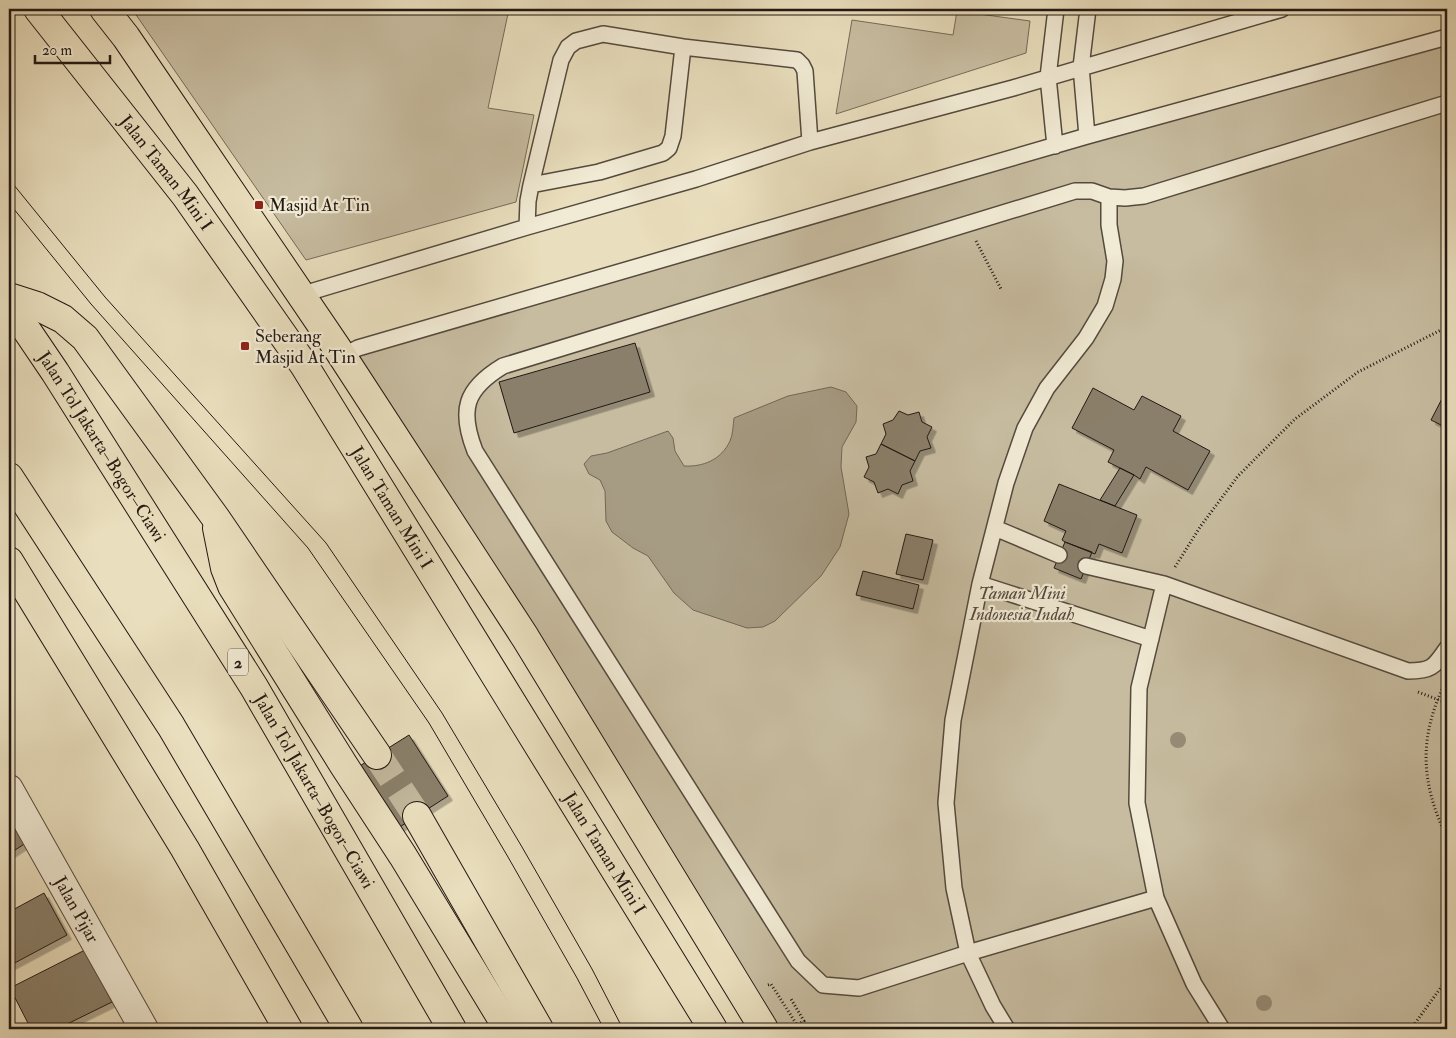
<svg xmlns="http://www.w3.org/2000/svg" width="1456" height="1038" viewBox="0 0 1456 1038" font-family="'IM FELL Double Pica',serif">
<defs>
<filter id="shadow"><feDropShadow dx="4.5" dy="4.5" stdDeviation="0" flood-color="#0004"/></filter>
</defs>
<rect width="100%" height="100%" fill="#e9debd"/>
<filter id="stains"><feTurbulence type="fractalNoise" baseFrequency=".004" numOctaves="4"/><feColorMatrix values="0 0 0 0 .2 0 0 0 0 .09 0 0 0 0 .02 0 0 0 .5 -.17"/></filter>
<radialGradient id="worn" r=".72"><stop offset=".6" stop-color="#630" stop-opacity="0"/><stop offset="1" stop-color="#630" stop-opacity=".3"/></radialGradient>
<path fill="#c7bca0" stroke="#756a5a" d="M132,9h377l-21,99 46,7 -18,87 -210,58z
M957,11l73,10 -4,32 -190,61 16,-94 101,15z
M1447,36v993h-673l-423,-673z"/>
<path fill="#a69b83" stroke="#726756" d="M831,387l15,5 11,14 -1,16 -14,25 -1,20 8,47 -9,33 -19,29 -46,45 -12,6 -16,1 -54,-18 -19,-17 -26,-37 -15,-8 -21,-16 -6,-11 -1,-30 -5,-11 -11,-6 -5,-10 7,-8 16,-3 61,-22 5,7 2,13 9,15c19,1 37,-6 46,-25 3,-6 3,-16 4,-23l54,-22z"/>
<path fill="#8a7f6b" stroke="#231813" filter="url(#shadow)" d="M635,343l15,49 -136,41 -15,-51z
M1093,388l41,22 8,-14 39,20 -8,15 37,20 -22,39 -42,-23 -6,12 -6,-4 -26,-13 6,-12 -42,-22z
M1447,389v39l-16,-8z
M899,411l9,4 11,-3 3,10 10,5 -5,10 4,11 -11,3 -5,10 -34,-17 5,-10 -3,-10 10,-4z
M881,444l34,17 -5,10 3,10 -11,4 -4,9 -10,-5 -10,4 -4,-11 -10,-5 5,-10 -3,-10 10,-3z
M1120,468l14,7 -19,31 -15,-6z
M1059,484l78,31 -15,38 -23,-9 -4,10 -30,-12 -3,-2 4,-9 -22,-10z
M906,534l27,6 -10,40 -27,-6z
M1065,542l27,10 -11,27 -27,-11z
M863,571l56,14 -6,24 -57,-14z
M409,735l39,61 -53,34 -40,-61z
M21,821l11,18 -23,15v-25z
M44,893l23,42 -58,31v-54z
M85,950l27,52 -55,27h-26l-21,-41z"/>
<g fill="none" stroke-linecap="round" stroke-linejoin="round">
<path stroke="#c1b69b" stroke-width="28" stroke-dasharray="28 14" stroke-linecap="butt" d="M377,755l40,61"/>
<g stroke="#544a3e" stroke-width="18">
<path id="service" d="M1087,136l-6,-69 7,-58
M1055,146l-7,-69 8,-68
M531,185l68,-13 64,-19 6,-5 4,-12 10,-89
M527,227l1,-26 3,-16 30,-125 7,-13 8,-6 27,-7 80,13 114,13 5,5 3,6 5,71
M300,295l227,-68 169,-48 114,-37 203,-54 269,-79
M342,356l16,-8 729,-212 360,-99
M995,528l64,27
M1086,566l78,18 244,87c24,0 26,-4 39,-23
M980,584l171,55
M1164,584l-25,104 -2,115 19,95 38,86 28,45
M1156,898l-188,55 -109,35 -36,-3 -25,-24 -323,-510c-16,-41 -10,-62 28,-85l572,-175h17l17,6 16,1 19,-2 303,-93
M1007,1029l-14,-23 -25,-53 -14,-65 -8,-85 7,-83 27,-136 26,-101 19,-55 22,-40 39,-50 19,-32 8,-27 2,-18 -6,-36v-28"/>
</g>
<g stroke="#544a3e" stroke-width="30">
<g id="minor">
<path id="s1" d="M9,789l135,240"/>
</g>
</g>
<g stroke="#231813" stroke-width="30">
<g id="primary">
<path id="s2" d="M38,9l147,186 119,170 409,664"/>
<path d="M104,9l22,28 211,311 188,289 239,392"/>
</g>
</g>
<g stroke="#231813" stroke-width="30">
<g id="motorway">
<path d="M9,297l28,9 26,13 22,19 130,179 162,238"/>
<path id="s3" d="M9,304l46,68 199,315 198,342"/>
<path d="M9,477l162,249 178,303"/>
<path d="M217,528l8,40 7,18 111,178 60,92 105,173"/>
<path d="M9,561l176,288 103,180"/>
<path d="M417,816l122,213"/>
</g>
</g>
<path stroke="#231813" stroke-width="3" stroke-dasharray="1 2.5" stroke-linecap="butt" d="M976,241l25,48
M1175,567l25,-40 38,-51 57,-57 63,-47 83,-42 6,-2
M1445,683c-27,56 -24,100 2,155
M1418,692l29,11
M768,985l3,-1 26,41 7,-4 -13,-22
M1411,1029l36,-50"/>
<use href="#service" stroke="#f1ead4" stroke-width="15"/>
<use href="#minor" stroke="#f1ead4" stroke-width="28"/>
<use href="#primary" stroke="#e9debd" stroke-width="28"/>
<use href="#motorway" stroke="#e9debd" stroke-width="28"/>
<path stroke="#231813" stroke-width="1" d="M9,179l96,118 221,246 116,170 80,134 70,122 31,60
M9,203l82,101 217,244 121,175 79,134 69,121 27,51"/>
</g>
<g fill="#978c77">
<circle cx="1178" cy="740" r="8"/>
<circle cx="1264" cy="1003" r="8"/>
</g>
<g fill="#8f2418" stroke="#f1ead4" stroke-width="2">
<rect x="254" y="200" width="10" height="10" rx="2.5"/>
<rect x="240" y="341" width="10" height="10" rx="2.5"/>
</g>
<g text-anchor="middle" stroke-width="4.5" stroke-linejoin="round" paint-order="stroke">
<rect fill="#f1ead4" stroke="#61574d" stroke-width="1" x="228" y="648.5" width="20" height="27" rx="4"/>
<g font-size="16" font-weight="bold" fill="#231813">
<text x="238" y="668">2</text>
</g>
<g font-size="18" fill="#231813" stroke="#f1ead4">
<text dy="6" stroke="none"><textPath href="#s2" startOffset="208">Jalan Taman Mini I</textPath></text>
<text dy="6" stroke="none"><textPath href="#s3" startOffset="170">Jalan Tol Jakarta–Bogor–Ciawi</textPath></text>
<text dy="6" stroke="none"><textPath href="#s2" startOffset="612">Jalan Taman Mini I</textPath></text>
<text dy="6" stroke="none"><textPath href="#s3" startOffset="575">Jalan Tol Jakarta–Bogor–Ciawi</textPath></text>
<text dy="6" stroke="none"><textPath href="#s2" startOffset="1018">Jalan Taman Mini I</textPath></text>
<text dy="6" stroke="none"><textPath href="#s1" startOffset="138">Jalan Pijar</textPath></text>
</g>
<g font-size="18" fill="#231813" stroke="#f1ead4" text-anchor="start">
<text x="269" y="211">Masjid At Tin</text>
<text x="255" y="342">Seberang<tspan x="255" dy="21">Masjid At Tin</tspan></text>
</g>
<g font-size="18" font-style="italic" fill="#54493d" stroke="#f1ead4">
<text x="1022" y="599">Taman Mini<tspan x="1022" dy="21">Indonesia Indah</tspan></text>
</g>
</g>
<rect width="1456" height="1038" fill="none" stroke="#e9debd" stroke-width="30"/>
<rect x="10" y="10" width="1436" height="1018" fill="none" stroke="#231813" stroke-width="2.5"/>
<rect x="15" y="15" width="1426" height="1008" fill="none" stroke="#231813"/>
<path d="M35 55v8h75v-8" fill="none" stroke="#231813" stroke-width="2.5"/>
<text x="42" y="55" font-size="15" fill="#231813" stroke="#f1ead4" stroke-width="4" paint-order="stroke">20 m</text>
<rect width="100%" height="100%" filter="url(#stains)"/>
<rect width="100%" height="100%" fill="url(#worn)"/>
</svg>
